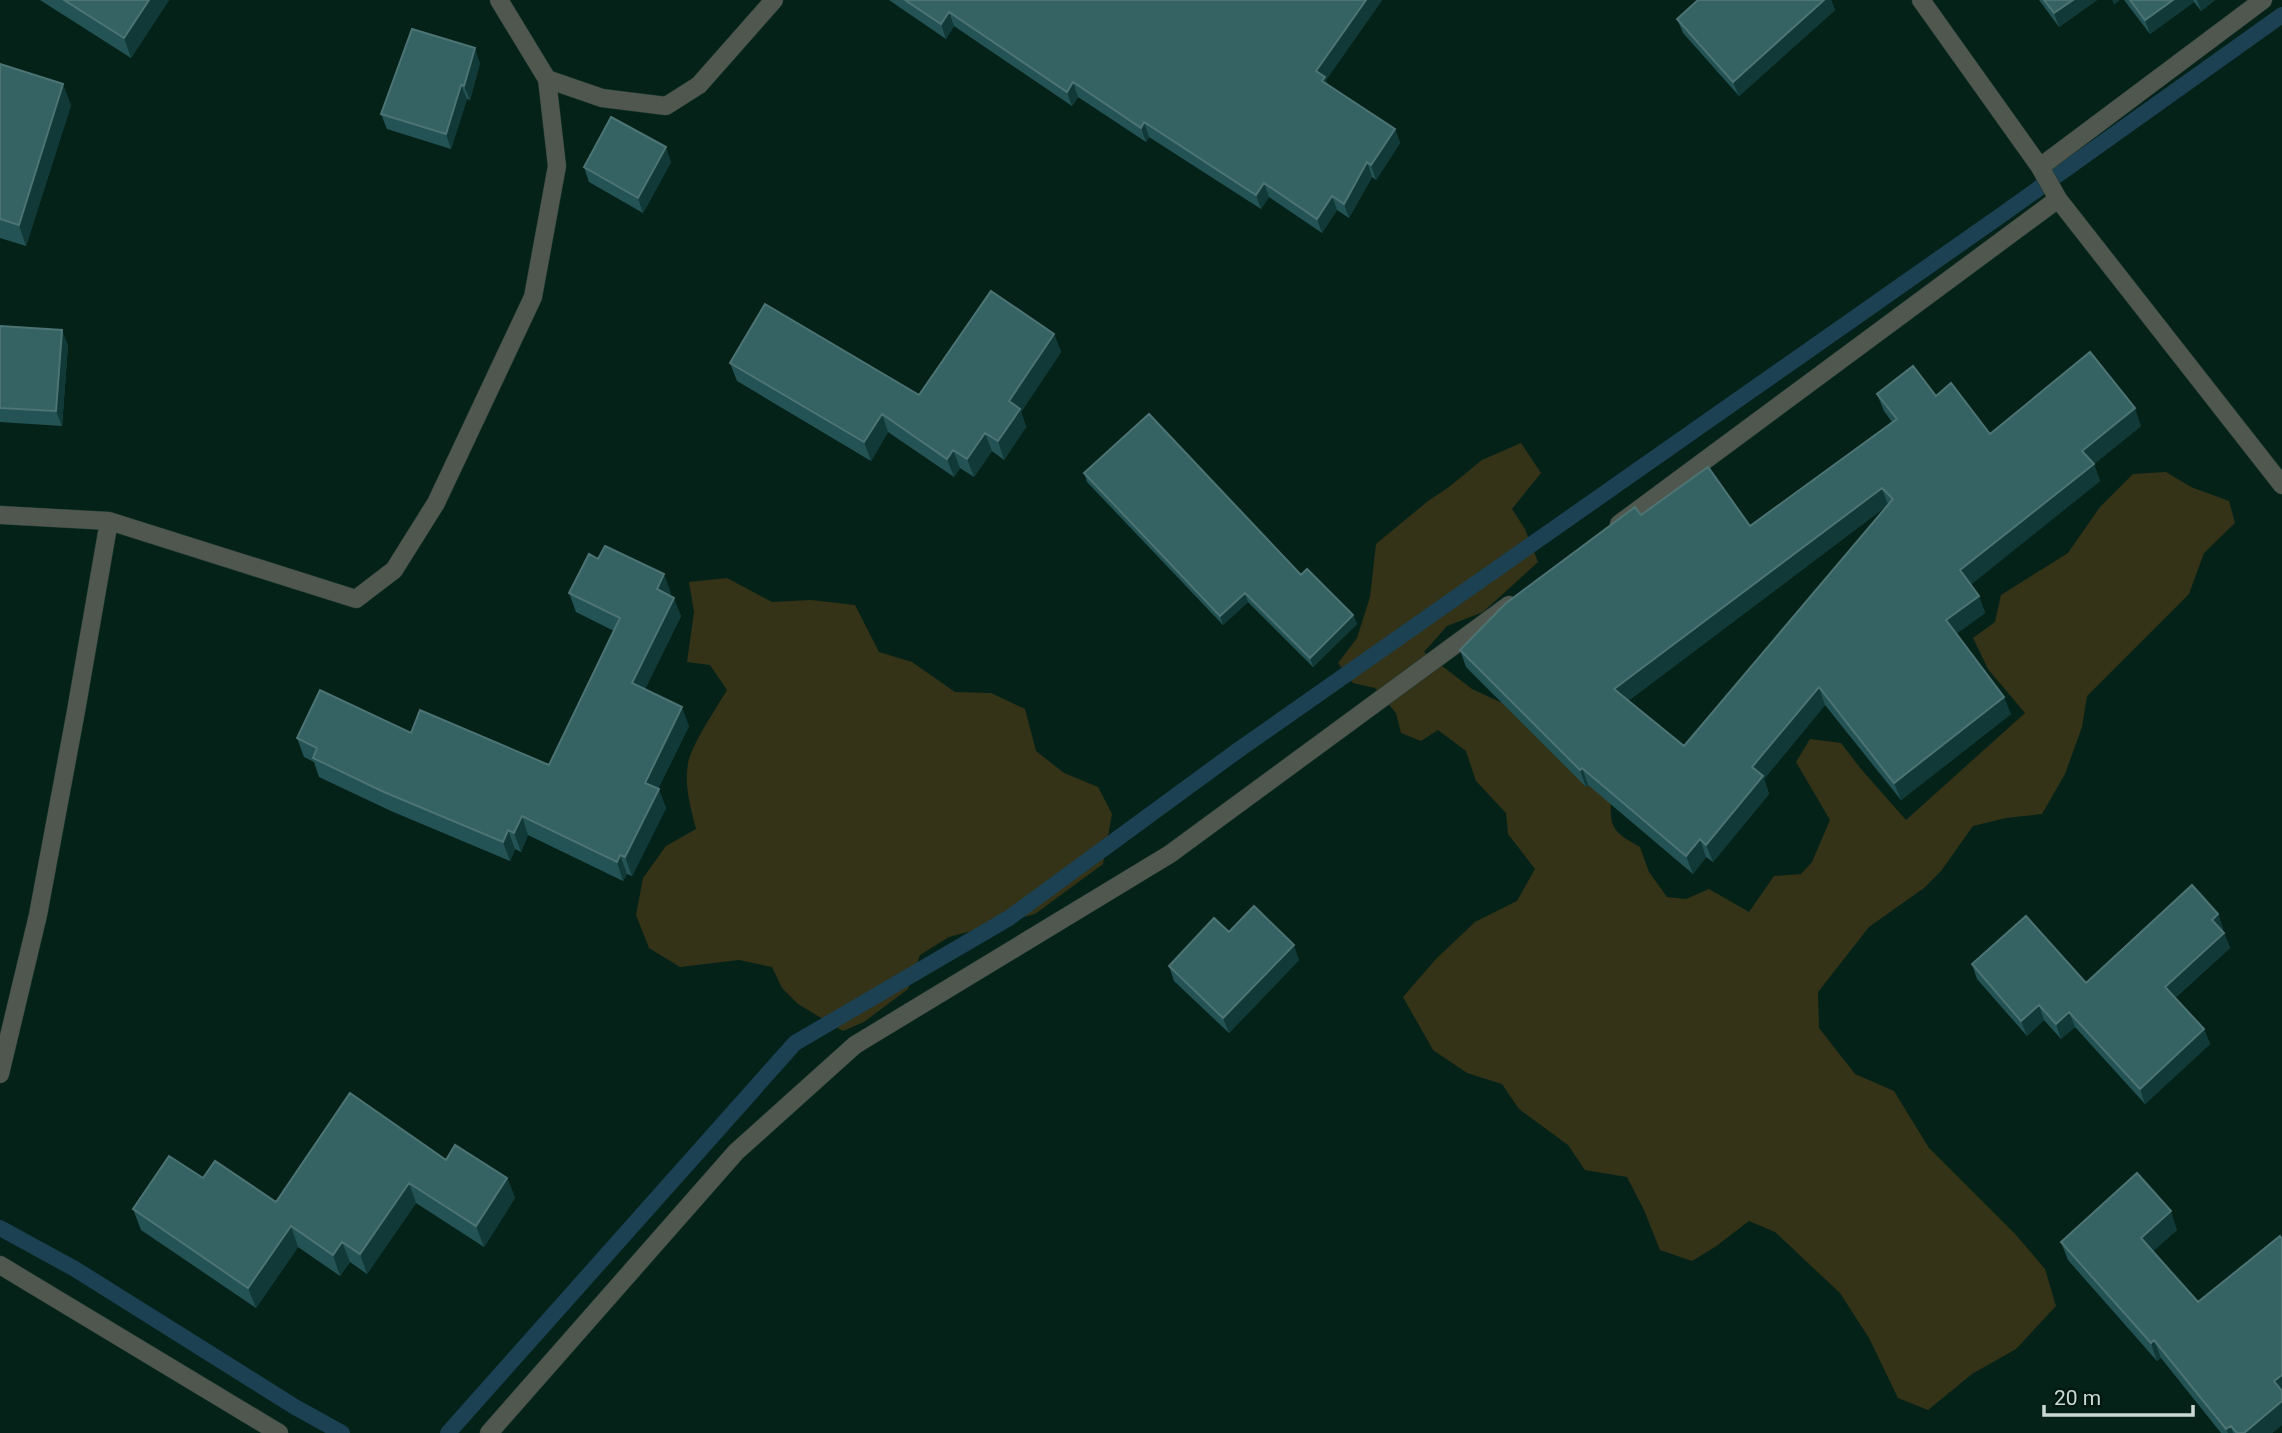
<svg xmlns="http://www.w3.org/2000/svg" width="2282" height="1433" viewBox="0 0 2282 1433" font-family="Roboto,sans-serif">
<rect width="100%" height="100%" fill="#052219"/>
<path fill="#343317" d="M1521,443l20,30 -29,36 13,20 13,33 -55,50 -36,14 -23,26 48,37 54,25 85,87c-2,29 5,32 29,46l9,25 18,25 19,2 23,-10 40,23 25,-36 27,-2 11,-12 18,-42 -34,-58 14,-23 31,4 20,26 45,51 119,-107 -37,-44 -15,-31 22,-16 6,-27 67,-42 32,-46 33,-33 33,-2 25,15 38,14 6,22 -31,30 -15,41 -102,102 -5,31 -17,47 -23,40 -36,4 -33,8 -32,45 -17,17 -55,39 -51,65 1,36 36,46 39,17 35,57 87,87 29,34 11,37 -40,43 -44,25 -44,36 -30,-12 -29,-60 -29,-45 -65,-61 -26,-11 -34,26 -23,14 -32,-11 -16,-40 -17,-33 -42,-7 -17,-25 -49,-36 -17,-25 -35,-11 -34,-23 -30,-53 33,-38 39,-37 42,-21 18,-32 -27,-35 -2,-21 -30,-32 -10,-30 -28,-21 -17,11 -20,-8 -5,-20 -21,-25 -22,-5 -15,-20 19,-25 13,-41 6,-53 52,-43 21,-14 33,-27z
M727,578l45,24 39,-2 44,5 24,47 33,10 43,30 36,1 34,16 11,42 28,22 34,14 14,27 -9,50 -68,50 -86,23 -29,18 -12,34 -44,33 -21,9 -45,-27 -16,-16 -10,-21 -33,-7 -59,7 -31,-19 -13,-33 7,-37 23,-32 30,-17c-5,-21 -12,-43 -8,-65 2,-17 29,-57 39,-74l-17,-25 -23,-3 7,-50 -5,-30z"/>
<g fill="none" stroke-linecap="round" stroke-linejoin="round">
<path stroke="#1b4152" stroke-width="16" d="M0,1228l75,41 220,138 47,26
M448,1433l347,-390 214,-125 228,-167 763,-535 282,-201"/>
<g stroke="#213c33" stroke-width="19">
<path id="street" d="M1921,0l119,167 18,32 224,286
M547,79l55,19 64,8 33,-21 75,-85
M2040,167l223,-167
M0,515l109,6 247,78 38,-29 42,-67 97,-206 24,-131 -10,-87 -48,-79
M1619,524l439,-325
M0,1074l38,-159 38,-204 33,-190
M0,1265l279,168
M489,1433l247,-281 119,-107 315,-191 339,-249"/>
</g>
<use href="#street" stroke="#50574e" stroke-width="18"/>
</g>
<path fill="#245355" fill-rule="evenodd" d="M40,0h129l-38,58z
M889,0h493l-56,80 2,5 67,44 5,14 -24,37 -4,-3 -23,41 -12,-8 -15,23 -53,-36 -8,12 -112,-72 -3,5 -68,-45 -6,9 -118,-80 -8,13z
M1698,0h133l4,10 -96,86 -56,-63 -6,-14z
M2039,0h58l-38,27z
M2124,0h91l-14,11 -7,-9 -44,32z
M480,63l-10,37 -3,-1 -16,50 -64,-20 -6,-15z
M0,64l71,41 -45,141 -26,-8z
M671,162l-28,51 -54,-31 -5,-15z
M0,326l68,19 -6,81 -62,-4z
M1054,334l7,18 -40,60 5,15 -22,33 -12,-9 -18,26 -14,-9 -6,9 -66,-45 -17,29 -134,-80 -7,-18 189,32z
M1877,394l59,2 54,38 151,-8 -47,38 6,17 -129,103 8,12 6,17 -29,21 55,80 -110,86 -76,-95 -61,74 5,15 -56,68 -7,-5 -13,17 -105,-89 -2,2 -120,-120 -6,-17 290,-124 142,-104 -8,-11zM1888,505l-204,241 -56,-45z
M1084,473l217,102 52,40 4,9 -44,43 -65,-65 -25,23 -136,-143z
M569,593h102l-1,2 11,21 -36,73 44,37 -31,63 8,19 -34,68 -5,-2 -4,7 -95,-46 -7,17 -6,-3 -5,12 -119,-50 -72,-34 -5,-15 -10,-5 -7,-19 114,-5 138,32 65,-134 -38,-19z
M2218,914l5,15 -1,1 2,3 6,15 -55,50 29,31 6,15 -65,60 -70,-77 -14,12 -17,-19 -17,16 -50,-57 -5,-15 114,19z
M1229,932l70,28 -70,73 -55,-52 -5,-15z
M446,1160l61,18 8,20 -31,49 -68,-44 -49,71 -17,-12 -10,14 -42,-29 -42,61 -115,-78 -8,-21 70,-31 73,24z
M2177,1230l-24,21 45,51 84,-63v186l-10,8h-51l-60,-75 -4,3 -89,-101 -7,-18z"/>
<path fill="#103937" d="M149,0h20l-38,58 -7,-20z
M1366,0h16l-56,80 4,11 -3,4 -11,-24z
M1824,0h7l4,10 -96,86 -6,-14z
M2073,0h24l-38,27 -5,-14z
M2112,0h8l-6,5z
M2173,0h20l1,2 -44,32 -5,-14z
M2197,0h18l-14,11z
M949,12l5,14 -8,13 -5,-15z
M475,48l5,15 -10,37 -6,-14z
M1073,82l5,15 -6,9 -5,-14z
M63,84l8,21 -45,141 -7,-21z
M461,85l6,14 -16,50 -5,-15z
M1144,122l5,15 -3,5 -5,-14z
M1395,129l5,14 -24,37 -5,-15z
M666,147l5,15 -28,51 -5,-15z
M1367,162l5,15 -23,41 -5,-14z
M1264,183l5,14 -8,12 -5,-14z
M1332,196l5,14 -15,23 -5,-14z
M62,330l6,15 -6,81 -6,-15z
M1054,334l7,18 -40,60 5,15 -22,33 -6,-19 11,-40z
M2135,408l6,18 -47,38 6,17 -133,107 -7,-18 122,-119z
M882,414l6,18 -17,29 -7,-19z
M985,433l7,18 -18,26 -7,-18z
M953,450l7,18 -6,9 -7,-18z
M1882,488l6,17 -268,202 -6,-18z
M664,574l7,19 -7,15 -7,-19z
M1245,593l3,9 -25,23 -3,-9z
M1979,596l6,17 -33,24 -6,-17z
M674,598l7,18 -42,86 -7,-19z
M1353,615l4,9 -44,43 -3,-9z
M1819,687l6,18 -61,74 5,15 -56,68 -7,-17 46,-78z
M2004,697l7,17 -110,86 -7,-17z
M682,707l7,19 -37,75 -7,-18z
M1582,768l6,17 -2,2 -6,-17z
M659,789l7,19 -34,68 -7,-19z
M522,816l6,19 -7,17 -7,-19z
M508,830l7,19 -5,12 -7,-19z
M1700,839l6,18 -13,17 -7,-18z
M620,855l7,19 -4,7 -6,-19z
M2218,914l5,15 -6,6 -5,-15z
M2224,933l6,15 -60,54 -5,-15z
M1294,945l5,15 -70,73 -6,-15z
M2039,1005l5,15 -17,16 -6,-15z
M2069,1012l6,15 -14,12 -5,-15z
M2204,1029l6,15 -65,60 -5,-15z
M507,1178l8,20 -31,49 -8,-21z
M409,1183l7,20 -49,71 -7,-20z
M2171,1211l6,19 -29,26 -7,-18z
M291,1226l7,21 -42,61 -8,-20z
M342,1242l8,20 -10,14 -7,-21z
M2154,1340l7,18 -4,3 -6,-18z
M2282,1375v23l-8,-17z
M2282,1401v24l-10,8h-28z
M2231,1426l2,7h-5l-2,-4z"/>
<path fill="#356262" stroke="#4d7474" stroke-width="2" fill-rule="evenodd" d="M64,0h85l-25,38z
M905,0h461l-50,71 9,6 -3,4 73,48 -24,36 -4,-3 -23,42 -12,-8 -15,23 -53,-36 -8,12 -112,-73 -3,6 -68,-46 -6,10 -118,-80 -8,12z
M1698,0h126l-91,82 -56,-63z
M2044,0h29l-19,13z
M2130,0h43l-28,20z
M412,29l63,19 -11,38 -3,-1 -15,49 -65,-20z
M0,64l63,20 -44,141 -19,-6z
M611,117l55,30 -28,51 -54,-31z
M991,291l63,43 -45,67 11,8 -22,32 -13,-8 -18,26 -14,-9 -6,9 -65,-45 -18,28 -134,-79 35,-59 154,91z
M0,326l62,4 -6,81 -56,-3z
M2090,352l45,56 -53,43 12,13 -134,106 19,26 -33,24 58,77 -110,86 -75,-96 -67,80 11,9 -57,69 -6,-6 -14,17 -104,-88 -2,2 -120,-120 45,-46 130,-97 6,8 67,-48 42,59 147,-107 -20,-25 36,-28 23,30 15,-13 39,51zM1882,488l11,11 -209,247 -70,-57z
M1149,414l152,161 6,-6 46,46 -43,43 -65,-65 -25,23 -136,-143z
M605,546l59,28 -7,15 17,9 -42,85 50,24 -37,76 14,6 -34,68 -5,-2 -3,7 -95,-46 -8,17 -6,-3 -5,12 -119,-50 -71,-34 4,-10 -20,-10 23,-48 91,43 9,-23 129,55 71,-147 -51,-25 20,-39 9,5z
M2192,885l26,29 -6,6 12,13 -59,54 39,42 -64,60 -71,-77 -13,12 -17,-19 -18,16 -49,-57 54,-48 60,67z
M1254,906l40,39 -71,73 -54,-52 45,-48 15,14z
M350,1093l96,67 9,-15 52,33 -31,48 -67,-43 -49,71 -18,-12 -9,13 -42,-29 -43,62 -115,-79 36,-53 34,22 12,-17 61,41z
M2137,1173l34,38 -30,27 57,64 82,-66 2,3v136l-8,6 8,10v10l-38,32h-7l-6,-7 -5,3 -72,-89 -3,3 -90,-101z"/>
<path d="M2044 1405v10h149v-10" fill="none" stroke="#cadad3" stroke-width="3.5"/>
<text x="2054" y="1405" font-size="21" fill="#cadad3" stroke="#001910" stroke-width="5" paint-order="stroke">20 m</text>
</svg>
